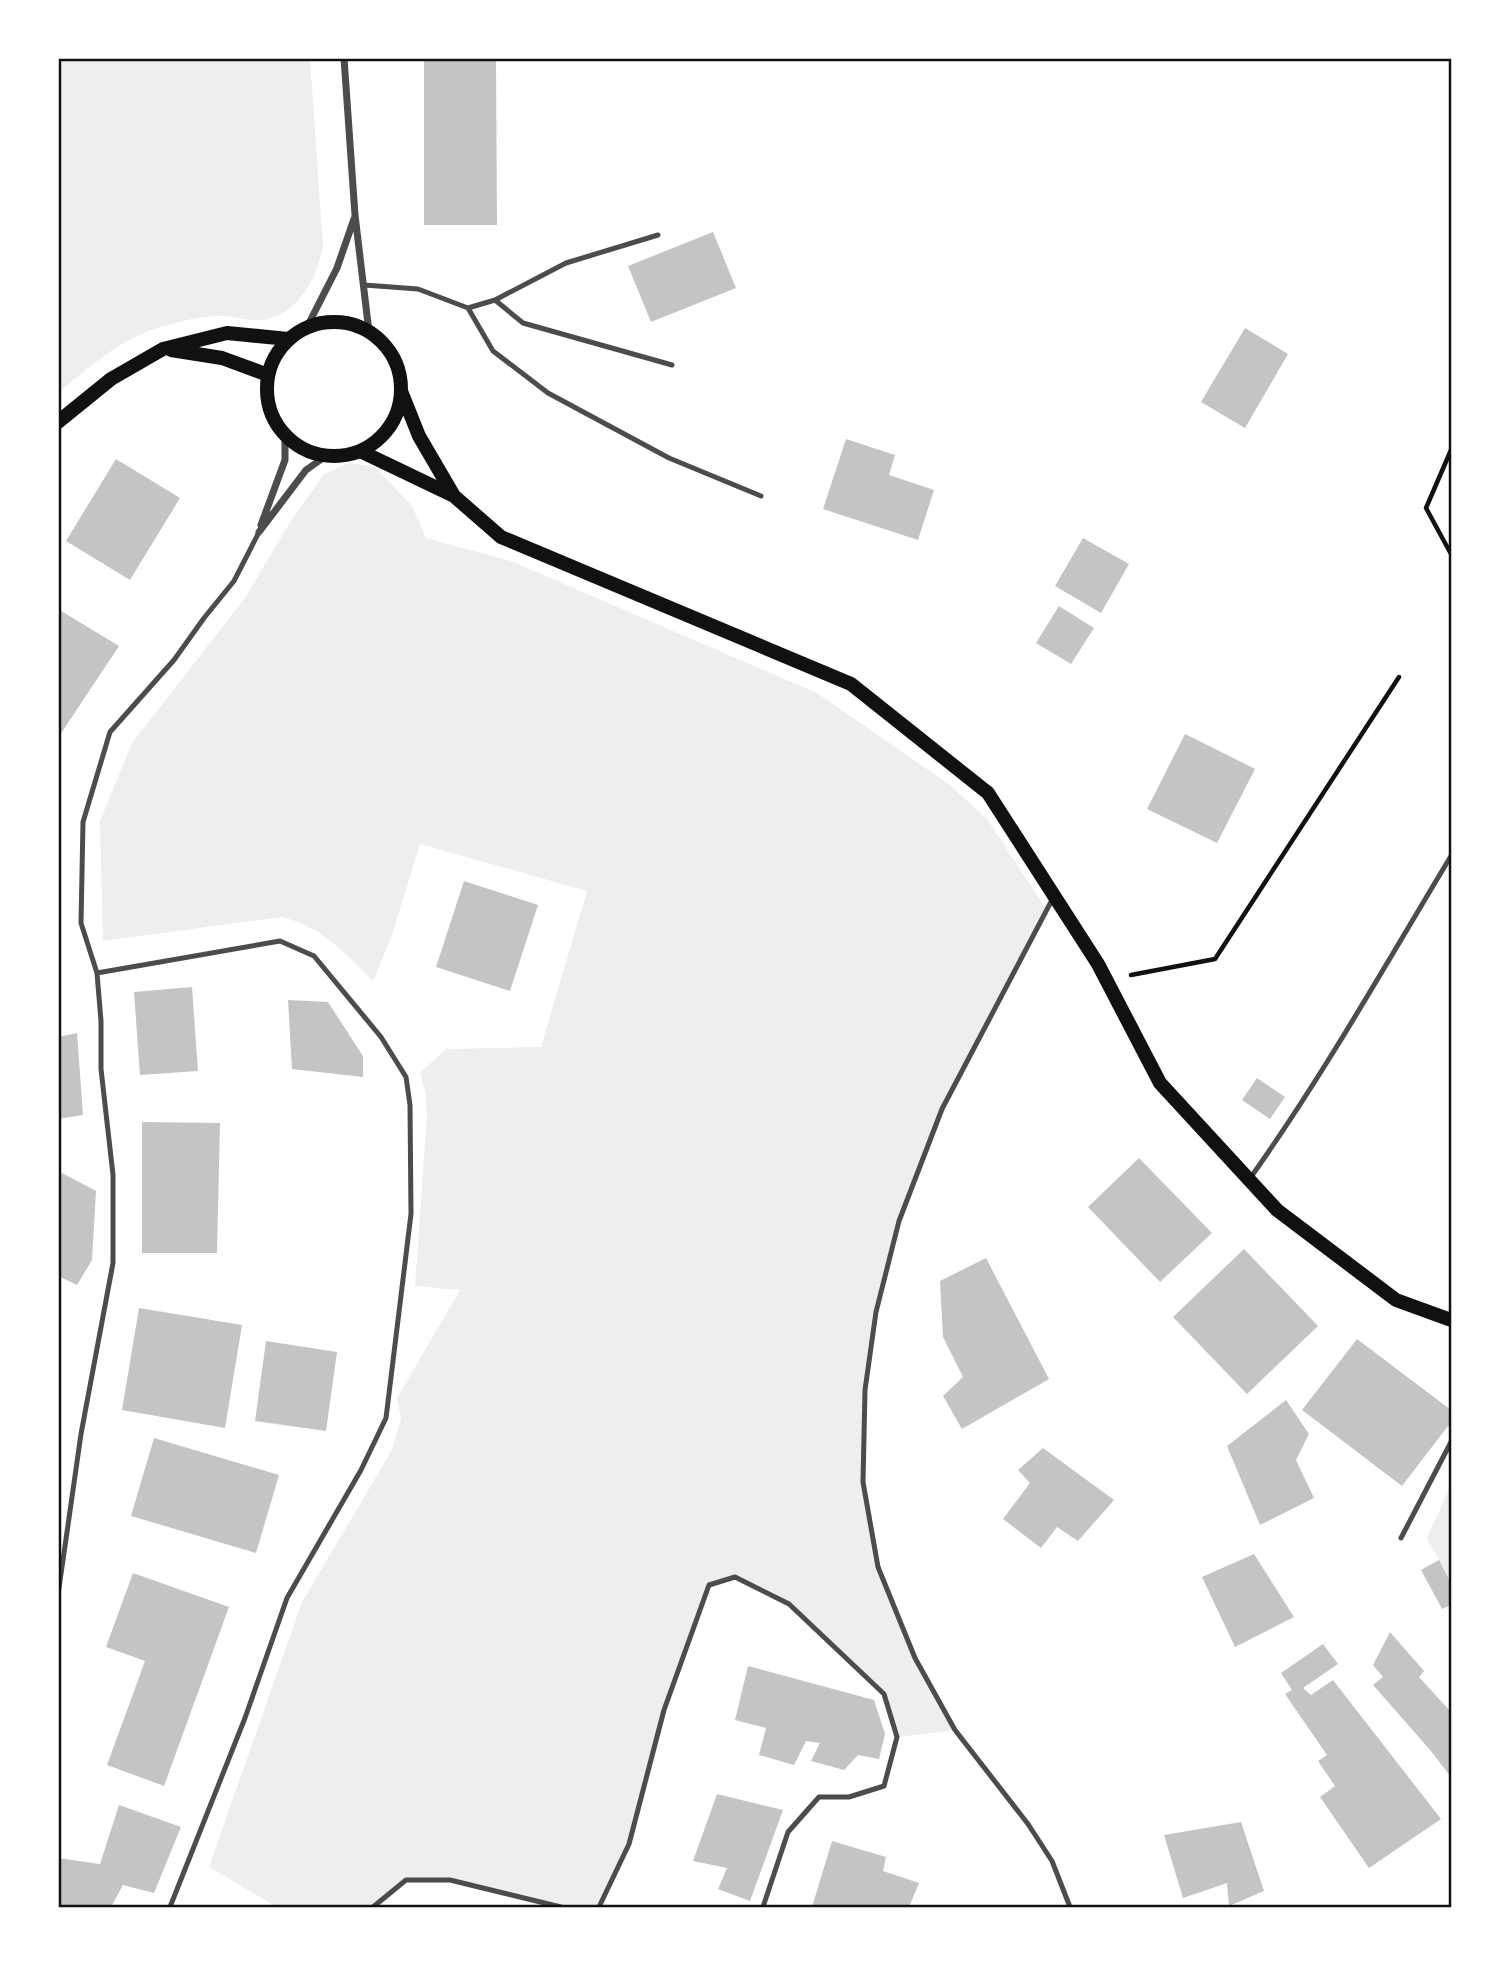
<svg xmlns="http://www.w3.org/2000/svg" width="1509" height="1965" viewBox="0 0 1509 1965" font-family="Commissioner,sans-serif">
<rect width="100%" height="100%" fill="#fff"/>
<path fill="#eee" d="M58,58h252l13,188c-6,32 -24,68 -60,74 -14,2 -29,-5 -43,-4 -24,0 -52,8 -74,16 -33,13 -61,39 -88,61z
M349,463l26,4 37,39 14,32 85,23 306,132 133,92 37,34 60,91 -105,199 -43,112 -23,91 -11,78 -2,92 15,85 37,90 40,73 -58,7 -13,-43 -95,-90 -54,-27 -26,8 -45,125 -35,134 -30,63h-38l-111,-27h-44l-33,27h-96l-68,-40 93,-265 90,-152 9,-31 -4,-21 63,-108 -45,-4 12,-171 -2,-24 -5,-18 26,-24 95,-2 46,-156 -167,-47 -29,94 -18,43c-27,-27 -53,-56 -92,-64l-178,24 -3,-120 32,-78 113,-145 47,-79 32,-45z
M1451,1485v97l-24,-44z"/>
<path fill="#c4c4c4" d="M496,59l1,166h-73v-165z
M713,232l23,56 -85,34 -23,-56z
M1245,328l43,26 -43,74 -44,-26z
M846,439l49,16 -6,20 45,15 -16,50 -95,-31z
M116,459l64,39 -50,82 -64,-39z
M1083,538l46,26 -28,49 -46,-27z
M1059,606l35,22 -23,36 -35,-21z
M58,609l61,37 -61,92z
M1185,734l70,35 -38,74 -70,-34z
M464,881l74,24 -28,86 -74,-24z
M192,987l6,84 -58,4 -6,-83z
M288,1000l40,2 35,54v21l-71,-8z
M77,1033l6,82 -25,4v-82z
M1257,1078l28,19 -15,22 -28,-19z
M142,1122l78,1 -3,130h-75z
M1139,1158l73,75 -52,49 -72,-75z
M62,1173l34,18 -4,69 -15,25 -19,-9v-95z
M1244,1249l74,77 -71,68 -74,-77z
M986,1258l63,121 -87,50 -19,-33 20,-19 -20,-40 -3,-56z
M139,1308l103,17 -17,103 -103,-18z
M1357,1339l94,71v12l-49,64 -100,-76z
M266,1341l71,11 -11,79 -71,-10z
M1286,1400l23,34 -13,26 18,38 -54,27 -33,-79z
M154,1438l125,37 -23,78 -125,-37z
M1043,1448l71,52 -36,41 -21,-14 -16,21 -38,-29 27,-36 -12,-13z
M1254,1554l40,63 -59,30 -33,-70z
M1439,1560l12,23v22l-9,4 -21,-39z
M133,1573l96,34 -65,179 -57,-21 38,-104 -39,-14z
M1390,1632l34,39 -5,6 32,35v65l-20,-26 -58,-66 10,-8 -10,-12z
M1323,1644l15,20 -35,24 8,7 22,-15 108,139 -72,49 -49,-71 15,-11 -17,-25 9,-6 -42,-61 7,-4 -11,-17z
M748,1666l126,34 11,34 -6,25 -21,-4 -14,15 -33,-9 9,-18 -14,-2 -12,24 -35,-10 7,-27 -31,-8z
M717,1794l66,16 -33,91 -32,-12 9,-21 -34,-7z
M119,1805l62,22 -27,66 -31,-8 -12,22h-53v-49l42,6z
M1241,1822l23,69 -35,15 -2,-23 -44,15 -19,-63z
M832,1841l54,16 -3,14 36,12 -10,24h-97z"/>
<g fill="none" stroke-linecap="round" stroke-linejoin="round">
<path stroke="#111" stroke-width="4.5" d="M1451,450l-25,58 25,46
M1131,975l84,-16 184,-282"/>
<path stroke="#4c4c4c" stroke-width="5" d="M364,285l54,4 50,19 27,-8 71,-37 92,-28
M495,300l28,23 149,42
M468,308l25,43 55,42 121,65 92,38
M1053,898l-111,211 -43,112 -23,91 -11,78 -2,92 15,85 37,91 40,72 73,94 24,37 18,46
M97,973l183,-32 34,15 67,81 25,40 4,28 1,109 -25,204 -25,52 -74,128 -42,120 -75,189
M1251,1177c73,-103 135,-213 200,-321
M1401,1538l50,-96
M58,1595l23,-161 32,-171v-88l-12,-106v-48l-4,-48 -16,-50 2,-101 27,-90 64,-72 30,-42 30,-37 25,-49
M373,1907l33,-27h44l111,27
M599,1907l30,-63 35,-134 45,-125 26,-8 54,27 95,90 13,43 -13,49 -35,11h-30l-31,35 -25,75"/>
<path stroke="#4c4c4c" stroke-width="7" d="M344,58l11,157 14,117
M307,327l30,-59 17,-49
M261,525l24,-65v-24
M259,532l47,-62 20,-14"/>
<path stroke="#111" stroke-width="14" d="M267 389a67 67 0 1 1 134 0a67 67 0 1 1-134 0Z
M171,350l51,8 46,17
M401,391l18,45 35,60
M58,422l53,-43 52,-30 64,-16 61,6
M360,451l94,45 47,41 350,147 137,109 110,171 62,119 117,127 119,90 55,20"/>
</g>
<rect width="1509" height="1965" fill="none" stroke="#ffffff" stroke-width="119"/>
<rect x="60" y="60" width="1390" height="1846" fill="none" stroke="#111" stroke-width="2.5"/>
</svg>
